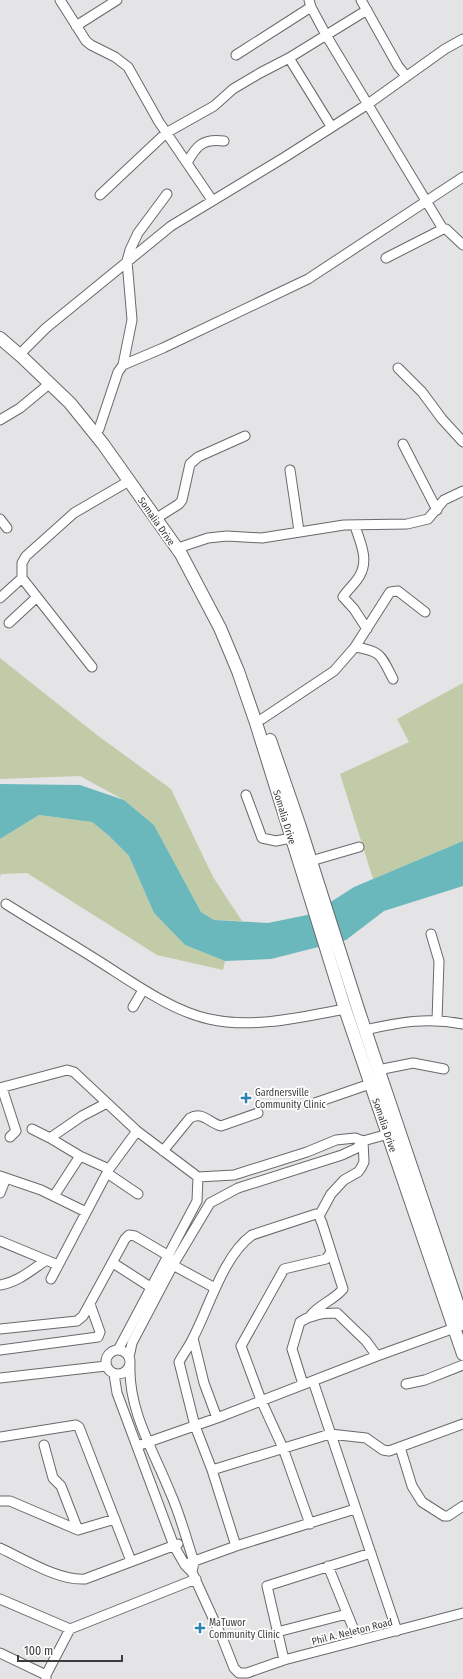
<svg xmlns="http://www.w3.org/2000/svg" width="463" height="1679" viewBox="0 0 463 1679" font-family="'Fira Sans Condensed',sans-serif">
<rect width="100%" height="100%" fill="#e4e4e6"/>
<path fill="#c1cba8" d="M0,658l97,77 74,54 42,88 29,44 -28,-1 -13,-8 -47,-87 -30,-25 -44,-24 -80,3z
M463,683v158l-90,38 -33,-105 69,-32 -12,-23z
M39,815l53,7 16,13 21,21 25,57 31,32 40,16 -2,9 -66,-15 -130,-82 -26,1 -1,3v-38z"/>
<path fill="#6ab8bb" d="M0,784l80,1 44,15 30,25 47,87 13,8 54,3 44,-9 42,-27 109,-46v45l-79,25 -38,29 -75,19 -46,2 -40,-16 -31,-32 -25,-57 -21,-21 -16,-13 -53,-7 -39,24z"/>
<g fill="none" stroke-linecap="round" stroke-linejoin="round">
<g stroke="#69696b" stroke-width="11">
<path id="minor" d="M60,0l26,41 5,4 24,12 13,10 31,55 53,78
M309,0l2,7 15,28 117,194
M361,0l37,66 8,10
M76,26l41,-26
M236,55l75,-48
M289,58l42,68
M187,163c9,-17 16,-25 37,-22
M100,195l66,-62 48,-27 19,-17 27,-16 29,-15 78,-48
M386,258l57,-29h3l17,16
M23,351l23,-23 125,-102 114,-69 83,-53 77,-55 18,-10
M123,365l9,-45 -5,-59 3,-11 8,-17 29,-39
M398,368l24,24 20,27 21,23
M0,420l20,-12 29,-24
M93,433l6,-4 19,-57 5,-7 40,-17 145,-69 155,-102
M403,444l34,66
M290,470l9,61
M160,516l19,-12 3,-4 8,-36 8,-7 47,-21
M0,519l7,9
M355,526c5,16 14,33 5,49 -4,8 -12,14 -17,22l11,12 13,20
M181,547l27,-9 19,-2 35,2 82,-13 63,-1 21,-5 16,-19 19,-9
M0,598l22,-20
M9,623l28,-26
M355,647c27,4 26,9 38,32
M92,667l-70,-89v-15l4,-7 48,-43 55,-32
M262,719l72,-48 21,-24 35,-55 8,-1 27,21
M246,795l16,43 14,3 15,-3
M311,861l48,-14
M6,904c30,19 61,37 91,56 32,20 74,51 112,59 44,10 93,-2 136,-10
M431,934l8,27 -2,59
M133,1007l10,-17
M365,1030c35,-8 63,-13 98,-6
M378,1070l35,-7 31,6
M0,1088l67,-18 7,2 63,59 61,46 36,-2 73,-23 29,-12 19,-2 8,3
M2,1088l14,43 -6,6
M107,1103l-25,13 -32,22 30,18 29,13
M312,1104l58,-20
M32,1129l18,9
M163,1151l27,-33c13,-7 19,5 31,8l37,-13
M107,1173l31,21
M0,1176l41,14 45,22
M0,1193l6,-15
M54,1196l26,-40
M319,1216l12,-22 13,-14 14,-8 3,-4 3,-6 -1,-21
M0,1241l58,24
M113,1263l39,25
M169,1263l46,25
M51,1279l58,-110 28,-38
M0,1285c18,-3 30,-14 45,-24
M0,1329l77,-8 6,-5 42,-77 4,-4 6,1 34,20
M193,1338l11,45 13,35
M106 1362a12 12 0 1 1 24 0a12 12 0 1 1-24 0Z
M0,1350l98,-13 2,-5 -10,-28
M118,1350l79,-149 1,-24
M129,1357l3,-14 41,-78 37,-62 28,-15 104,-33 15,-7 6,-7 29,-8
M130,1364c-2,46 23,86 40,128 10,22 16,46 24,70l-2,10
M114,1374l3,19 57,153 11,19 7,7 31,68 11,28 5,5h8l37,-13 179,-47
M0,1378l106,-12
M313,1381l84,250
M303,1384l-11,-35 8,-27c13,-8 23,-9 37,-9l29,28 11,15
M406,1384l19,-4 38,-15
M0,1437l76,-12 3,2 52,134
M44,1445l9,33 8,8 17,44
M137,1446l80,-28 160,-62 86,-31
M400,1447l12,39 10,16 22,14h4l15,-10
M212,1470l118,-36 36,4 17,12 6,1 74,-27
M0,1501h10l68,29 37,-11
M310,1524l-27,-76 -22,-48 -20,-54 43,-77 42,-10 5,-7
M236,1546l-24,-76 -17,-44 -16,-64c4,-8 10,-15 14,-24 16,-30 30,-82 59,-103l64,-21 3,2 3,7 21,66c-9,11 -23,15 -32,26
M0,1548c24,11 59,33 85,31l93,-35
M189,1563l47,-17 119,-37
M328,1566l30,74
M0,1599l70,30 126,-50
M277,1632l70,-18
M0,1653l46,22
M284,1660l-17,-74 104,-33
M46,1679v-4l24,-46"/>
</g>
<g stroke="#69696b" stroke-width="14">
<path id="major" d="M0,338l22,19 48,46 33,41 78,110 39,74 18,43 18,52 89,286 118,345
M270,740l30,87 59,185 104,308"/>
</g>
<use href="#minor" stroke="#fff" stroke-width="9"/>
<use href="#major" stroke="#fff" stroke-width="12"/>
</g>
<g fill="#2d81b1" stroke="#fff" stroke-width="1.5">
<path d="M244 1092h4v4h4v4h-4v4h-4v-4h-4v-4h4z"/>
<path d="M198 1622h4v4h4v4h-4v4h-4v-4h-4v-4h4z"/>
</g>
<g text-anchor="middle" stroke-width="3.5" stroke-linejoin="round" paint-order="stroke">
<g font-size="10" fill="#3c3c3d" stroke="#fff">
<text transform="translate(157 521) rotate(55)" y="4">Somalia Drive</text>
<text transform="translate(285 817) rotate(73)" y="4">Somalia Drive</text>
<text transform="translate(385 1125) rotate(71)" y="4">Somalia Drive</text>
<text transform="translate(352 1631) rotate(-14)" y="4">Phil A. Neleton Road</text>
</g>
<g font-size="10" fill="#3c3c3d" stroke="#fff" text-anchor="start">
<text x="255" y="1096">Gardnersville<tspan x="255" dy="12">Community Clinic</tspan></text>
<text x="209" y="1626">MaTuwor<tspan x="209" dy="12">Community Clinic</tspan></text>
</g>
</g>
<path d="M18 1655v6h104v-6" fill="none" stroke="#3c3c3d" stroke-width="2"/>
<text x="24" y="1655" font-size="12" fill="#3c3c3d" stroke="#ffffff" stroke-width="3" paint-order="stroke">100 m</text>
</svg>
